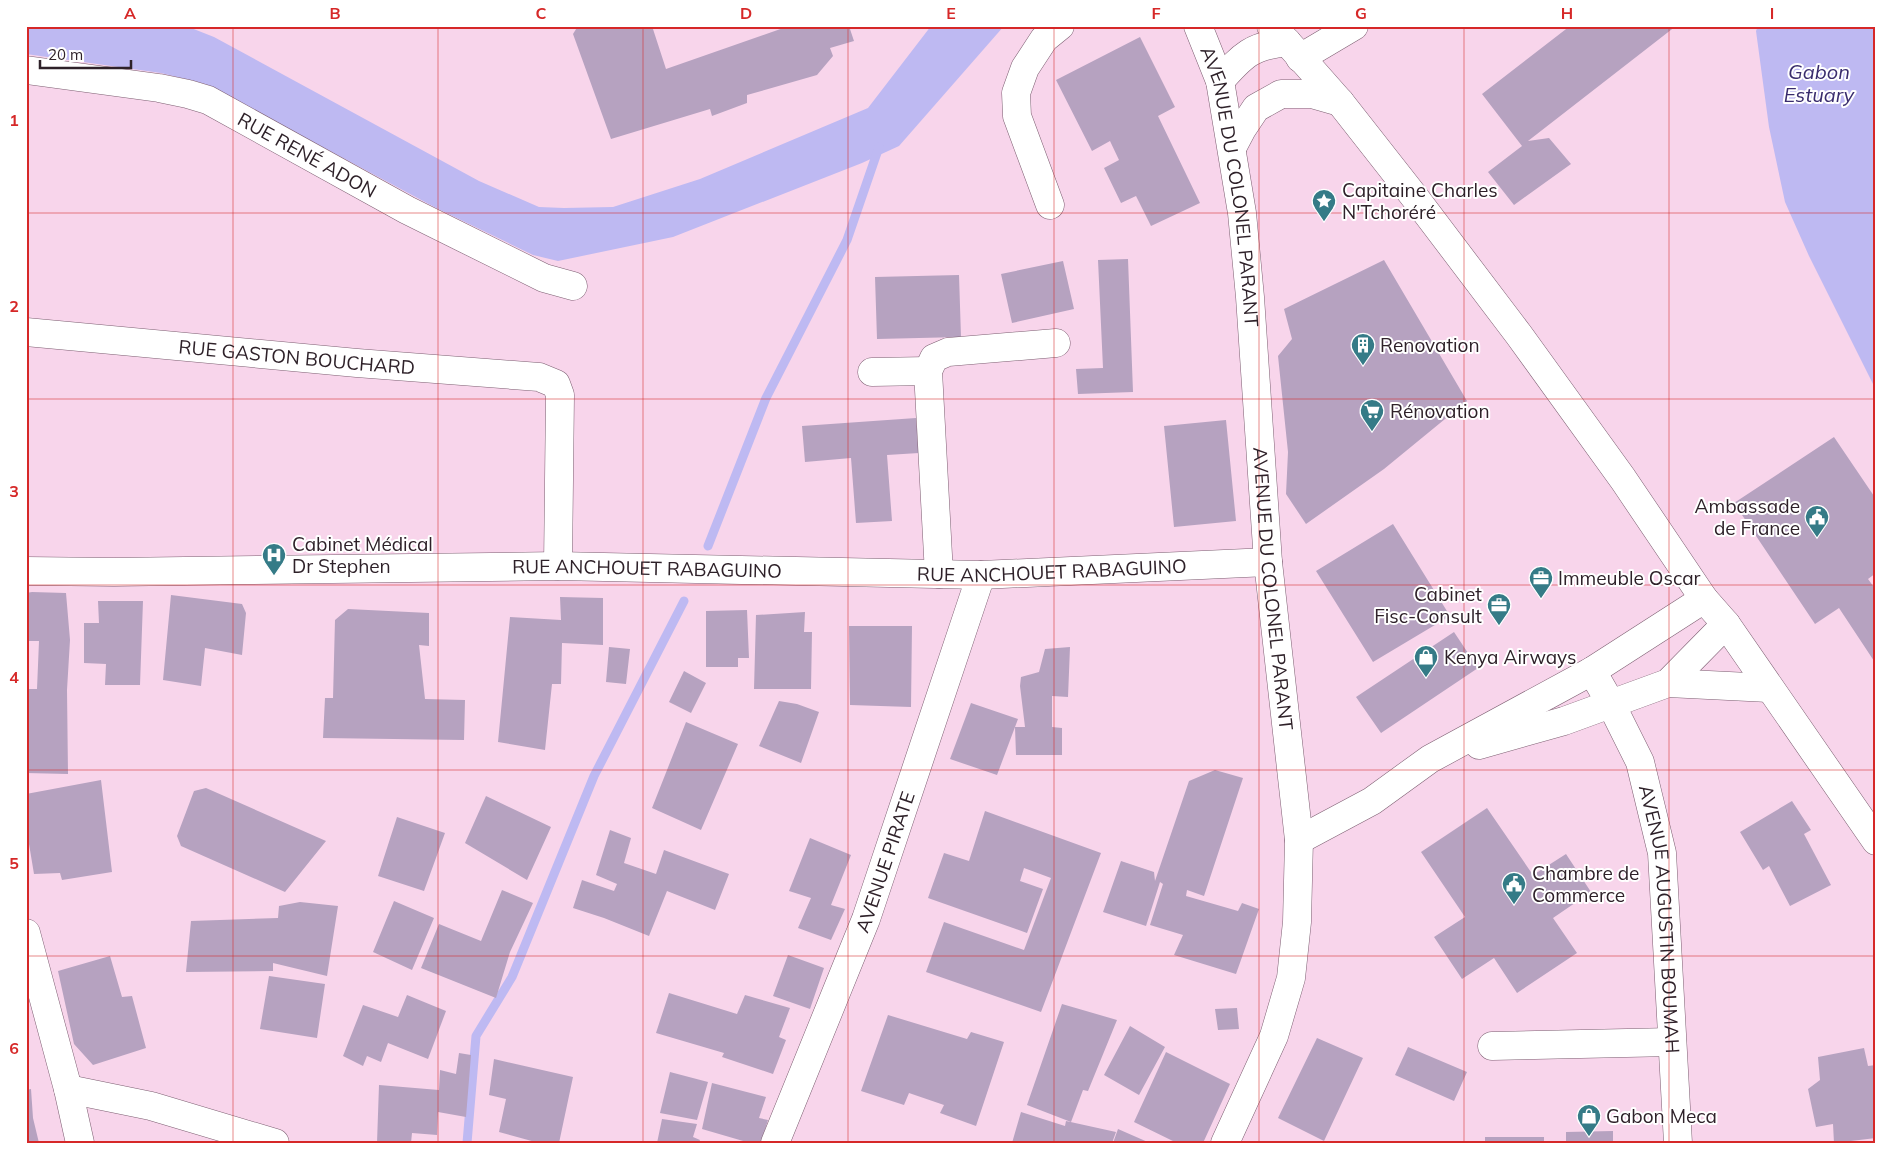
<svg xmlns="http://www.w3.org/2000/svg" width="1902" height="1169" viewBox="0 0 1902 1169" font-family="Mulish,sans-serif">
<rect width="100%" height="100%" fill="#f8d5eb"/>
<path fill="#beb9f2" d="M26,26h160l28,11 265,144 60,26 25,1 49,-1 87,-28 168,-71 63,-82h73l-105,120 -37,17 -189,74 -115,24 -25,-6 -95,-46 -233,-125 -44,-11 -135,-19z
M1758,26h118v364l-67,-134 -24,-54 -16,-75 -13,-96z"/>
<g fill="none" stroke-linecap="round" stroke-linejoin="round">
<path stroke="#beb9f2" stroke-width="9" d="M708,546l58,-148 81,-158 32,-93
M467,1143l9,-107 36,-59 82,-201 90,-175"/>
</g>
<path fill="#b6a2c0" d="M578,26h74l14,43 123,-43h60l5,15 -24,7 3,8 -16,19 -70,20v8l-35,13 -2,-7 -99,30 -38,-105z
M1570,26h106l-148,115 21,-3 22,26 -57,41 -26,-33 34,-26 -40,-52z
M1140,37l35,70 -17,9 42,87 -49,23 -15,-30 -15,7 -17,-35 15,-8 -9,-19 -18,10 -36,-71z
M1128,259l5,133 -55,2 -2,-25 27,-1 -5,-108z
M1384,260l83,141 -83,68 -78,55 -20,-30 2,-42 -10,-96 14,-17 -8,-30z
M1063,261l11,48 -62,14 -11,-49z
M959,275l2,62 -84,2 -2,-62z
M916,418l3,35 -32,2 5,66 -36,2 -5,-65 -46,4 -3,-36z
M1226,420l10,101 -62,6 -10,-101z
M1834,437l42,62v74l-8,6 8,11v74l-37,-56 -24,16 -81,-121z
M1393,524l57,92 -77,46 -57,-91z
M32,592l34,1 4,47 -3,50 1,84 -42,-1v-84h11l2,-48h-13v-48z
M171,595l71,9 4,9 -4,42 -37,-7 -4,38 -38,-6z
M560,597l43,1v47l-41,-2 -1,41h-9l-7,66 -47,-8 12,-125 51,3z
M98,601h45l-3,84h-35l1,-21 -22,-1v-40h15z
M348,609l81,4v33l-10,-1 6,54 40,1 -1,40 -141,-2 2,-40h8l2,-78z
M747,610l2,48h-11v9h-32v-56z
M805,612l-1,20h8l-1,57h-57l2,-74z
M849,626h63l-1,81 -61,-2z
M1454,632l24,36 -97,65 -25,-36z
M609,647l21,2 -4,35 -20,-2z
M1070,647l-2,50 -16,-1v31l10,1v27h-46l-1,-28h10l-5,-41 1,-9 18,-5 6,-23z
M684,671l22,12 -15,30 -22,-11z
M779,701l18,3 22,8 -18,51 -42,-17z
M971,703l47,16 -21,56 -47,-16z
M686,722l52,22 -37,86 -49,-22z
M1215,770l28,8 -39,118 -17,-6 -1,6 52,15 4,-8 17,6 -23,65 -62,-19 9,-20 -33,-10 13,-41 -3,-2 -14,44 -43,-14 18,-51 33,11 1,9 34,-100z
M101,780l11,92 -50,8 -2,-7 -26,1 -8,-48v-32z
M206,788l120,53 -41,51 -104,-46 -4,-10 17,-45z
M486,796l65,31 -24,53 -62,-37z
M1792,801l19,29 -7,4 27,51 -41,21 -21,-40 -6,4 -23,-38z
M1487,808l46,67 33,-21 25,38 -38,26 24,35 -60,40 -23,-35 -32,21 -28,-42 31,-20 -44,-65z
M985,811l116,42 -60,159 -115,-40 18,-50 80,28 27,-72 -27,-10 -4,13 23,8 -16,44 -99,-35 16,-45 25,8z
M397,817l48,16 -21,58 -46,-15z
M610,830l21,8 -7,25 32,11 8,-24 65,24 -14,36 -48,-19 -18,45 -45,-18 -31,-10 9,-28 32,11 3,-7 -21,-9z
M810,838l41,17 -20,50 14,4 -14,31 -33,-12 13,-30 -22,-7z
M502,890l31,13 -23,49 -14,46 -75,-30 18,-44 42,17z
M394,901l40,17 -22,52 -39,-18z
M300,902l38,4 -11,70 -54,-13v8l-87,1 5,-51 87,-3 1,-12z
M788,955l36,13 -14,41 -37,-13z
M110,956l12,41 10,-1 14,52 -53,17 -19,-21 -16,-73z
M269,976l56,8 -8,54 -57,-9z
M669,993l68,21 8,-19 45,13 -11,29 7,3 -13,34 -51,-17 2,-4 -68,-20z
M407,995l39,16 -18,48 -40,-16 -7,19 -14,-6 -4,10 -20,-10 20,-51 35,12z
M1062,1004l55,16 -29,71 -5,-1 -12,32 -44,-17z
M1237,1008l2,21 -21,1 -3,-21z
M888,1015l79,24 4,-7 33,10 -28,84 -36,-13 4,-8 -35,-12 -5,12 -43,-14z
M1130,1026l35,21 -26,48 -35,-20z
M1317,1038l46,20 -39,83 -46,-23z
M1408,1047l59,25 -13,29 -59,-26z
M1864,1048l4,18 8,-1v73l-42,5 -1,-19 -17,3 -8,-38 12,-9 -2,-23z
M1166,1052l64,32 -27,59h-26l-43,-21z
M459,1053l12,2 -5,62 -28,-5 -1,23 -25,-2 -1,10h-34l2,-58 60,5 1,-20 16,4z
M494,1059l79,18 -14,66h-20l-40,-11 7,-33 -17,-4z
M670,1072l38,10 -11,38 -37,-7z
M712,1083l54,14 -7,21 9,2 -7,23h-11l-48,-14z
M31,1089l2,29 6,25h-13v-53z
M1021,1112l44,14 1,-5 50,11 -4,11h-100z
M662,1119l35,5 -4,13 7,3 -1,3h-42z
M1118,1129l32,14h-37z
M1613,1131v12h-47v-11z
M1485,1137h59v6h-59z"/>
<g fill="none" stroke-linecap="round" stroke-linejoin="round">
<g stroke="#7d5f72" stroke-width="29">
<g id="minor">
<path d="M1300,58l54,-32"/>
<path id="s1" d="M26,70l133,18 29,6 20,6 199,110 137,68 29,8"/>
<path d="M1050,205l-33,-89 -1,-23 9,-25 19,-29 16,-13"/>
<path id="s2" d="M26,332l331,31 182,14 17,7 4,11 -2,171"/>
<path d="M872,372l56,-1"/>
<path id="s3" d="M26,571l88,1 444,-6 423,9 287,-13"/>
<path d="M939,574l-11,-203 6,-13 14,-6 108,-9"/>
<path id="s4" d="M1592,671l19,33 29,58 22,91 16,290"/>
<path d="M1479,745l85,-24 104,-38 58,-59"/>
<path d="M1299,840l73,-39 58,-42 162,-88 112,-72"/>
<path d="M26,933l42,156 12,54"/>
<path d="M1492,1046l180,-4"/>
<path d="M68,1089l83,17 124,37"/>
<path id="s5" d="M775,1143l91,-224 115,-344"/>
</g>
</g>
<g stroke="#7d5f72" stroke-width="29">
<g id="major">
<path id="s6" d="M1198,26l22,55 22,132 8,84 18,265 31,278 -2,82 -6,56 -17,58 -49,107"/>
<path d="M1271,26l16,16 53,60 73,93 106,140 104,144 81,120 22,25 150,217"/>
<path d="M1220,81c23,-26 31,-35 67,-39"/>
<path d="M1232,148l10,-19 14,-21 25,-14h31l28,8"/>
<path d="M1668,683l101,5"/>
</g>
</g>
<use href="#minor" stroke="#fff" stroke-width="28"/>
<use href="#major" stroke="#fff" stroke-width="28"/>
</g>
<path fill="none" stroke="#d62828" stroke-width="1" stroke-opacity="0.55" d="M233,26v1117M438,26v1117M643,26v1117M848,26v1117M1054,26v1117M1259,26v1117M1464,26v1117M1669,26v1117M26,213h1850M26,399h1850M26,585h1850M26,770h1850M26,956h1850"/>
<defs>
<g id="sight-pin" transform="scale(1.25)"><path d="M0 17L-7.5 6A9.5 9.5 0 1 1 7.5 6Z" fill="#357b87" stroke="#fff"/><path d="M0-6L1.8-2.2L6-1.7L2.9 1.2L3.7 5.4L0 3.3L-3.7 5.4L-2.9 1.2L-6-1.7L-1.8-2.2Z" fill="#fff"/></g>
<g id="building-pin" transform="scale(1.25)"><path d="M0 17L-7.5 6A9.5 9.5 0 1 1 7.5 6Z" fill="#357b87" stroke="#fff"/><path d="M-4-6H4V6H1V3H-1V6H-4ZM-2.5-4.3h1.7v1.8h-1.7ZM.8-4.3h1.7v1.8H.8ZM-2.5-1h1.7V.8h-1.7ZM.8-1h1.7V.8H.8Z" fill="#fff"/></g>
<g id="supermarket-pin" transform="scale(1.25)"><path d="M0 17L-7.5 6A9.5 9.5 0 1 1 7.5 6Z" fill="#357b87" stroke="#fff"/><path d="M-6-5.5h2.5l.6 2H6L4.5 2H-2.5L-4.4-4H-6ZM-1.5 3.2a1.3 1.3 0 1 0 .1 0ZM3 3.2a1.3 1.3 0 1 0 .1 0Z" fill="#fff"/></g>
<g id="civic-pin" transform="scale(1.25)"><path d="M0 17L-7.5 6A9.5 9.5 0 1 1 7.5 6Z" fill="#357b87" stroke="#fff"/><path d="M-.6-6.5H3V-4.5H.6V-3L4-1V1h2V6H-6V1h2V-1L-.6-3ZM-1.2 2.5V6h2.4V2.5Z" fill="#fff"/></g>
<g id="hospital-pin" transform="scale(1.25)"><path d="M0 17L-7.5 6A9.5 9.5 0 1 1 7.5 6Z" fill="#357b87" stroke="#fff"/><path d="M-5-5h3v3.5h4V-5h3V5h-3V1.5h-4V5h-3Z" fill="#fff"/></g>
<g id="office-pin" transform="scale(1.25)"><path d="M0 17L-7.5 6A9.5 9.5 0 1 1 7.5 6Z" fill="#357b87" stroke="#fff"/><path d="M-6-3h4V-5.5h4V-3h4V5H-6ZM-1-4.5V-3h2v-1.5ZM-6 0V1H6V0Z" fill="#fff"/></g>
<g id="shop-pin" transform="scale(1.25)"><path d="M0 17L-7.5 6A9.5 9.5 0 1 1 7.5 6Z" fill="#357b87" stroke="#fff"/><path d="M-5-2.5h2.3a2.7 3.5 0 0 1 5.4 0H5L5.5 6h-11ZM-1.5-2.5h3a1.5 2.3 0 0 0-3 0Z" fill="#fff"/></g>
</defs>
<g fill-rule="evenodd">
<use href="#sight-pin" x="1324" y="201"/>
<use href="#building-pin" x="1363" y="345"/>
<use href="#supermarket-pin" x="1372" y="411"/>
<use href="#civic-pin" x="1817" y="517"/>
<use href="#hospital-pin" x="274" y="555"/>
<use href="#office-pin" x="1541" y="578"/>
<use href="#office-pin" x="1499" y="605"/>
<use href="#shop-pin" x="1426" y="657"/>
<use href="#civic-pin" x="1514" y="884"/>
<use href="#shop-pin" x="1589" y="1116"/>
</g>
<g text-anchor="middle" stroke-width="4" stroke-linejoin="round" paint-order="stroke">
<g font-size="19" fill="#2e2129" stroke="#fff">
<text dy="7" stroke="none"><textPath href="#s1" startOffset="298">RUE RENÉ ADON</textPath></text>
<text dy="7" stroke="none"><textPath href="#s6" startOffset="165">AVENUE DU COLONEL PARANT</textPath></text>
<text dy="7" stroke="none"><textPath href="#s2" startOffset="272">RUE GASTON BOUCHARD</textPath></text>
<text dy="7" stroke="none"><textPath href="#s3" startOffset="621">RUE ANCHOUET RABAGUINO</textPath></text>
<text dy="7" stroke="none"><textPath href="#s3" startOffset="1026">RUE ANCHOUET RABAGUINO</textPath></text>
<text dy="7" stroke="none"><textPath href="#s6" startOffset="570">AVENUE DU COLONEL PARANT</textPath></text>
<text dy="7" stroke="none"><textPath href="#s5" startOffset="302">AVENUE PIRATE</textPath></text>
<text dy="7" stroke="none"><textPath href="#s4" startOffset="262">AVENUE AUGUSTIN BOUMAH</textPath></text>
</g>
<g font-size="19" fill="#2e2129" stroke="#fff" text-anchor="start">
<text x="1342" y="197">Capitaine Charles<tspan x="1342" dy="22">N'Tchoréré</tspan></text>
<text x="1380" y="352">Renovation</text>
<text x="1390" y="418">Rénovation</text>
<text x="1800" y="513" text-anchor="end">Ambassade<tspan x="1800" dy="22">de France</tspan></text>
<text x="292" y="551">Cabinet Médical<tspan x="292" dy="22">Dr Stephen</tspan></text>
<text x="1558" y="585">Immeuble Oscar</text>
<text x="1482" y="601" text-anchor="end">Cabinet<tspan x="1482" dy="22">Fisc-Consult</tspan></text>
<text x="1444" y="664">Kenya Airways</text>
<text x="1532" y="880">Chambre de<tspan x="1532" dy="22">Commerce</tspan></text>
<text x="1606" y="1123">Gabon Meca</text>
</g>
<g font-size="20" font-style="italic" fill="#392c6d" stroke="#fff">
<text x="1819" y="79">Gabon<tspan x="1819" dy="23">Estuary</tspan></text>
</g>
</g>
<rect width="1902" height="1169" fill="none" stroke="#ffffff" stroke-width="55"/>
<path d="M40 60v8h91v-8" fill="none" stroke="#2e2129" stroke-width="2.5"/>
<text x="48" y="60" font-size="15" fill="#2e2129" stroke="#ffffff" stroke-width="4" paint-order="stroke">20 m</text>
<rect x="28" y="28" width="1846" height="1114" fill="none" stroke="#d62828" stroke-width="2"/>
<g font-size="16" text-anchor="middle" font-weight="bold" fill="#d62828">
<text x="130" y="19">A</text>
<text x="335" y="19">B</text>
<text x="541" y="19">C</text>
<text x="746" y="19">D</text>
<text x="951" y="19">E</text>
<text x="1156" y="19">F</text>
<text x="1361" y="19">G</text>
<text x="1567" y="19">H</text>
<text x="1772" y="19">I</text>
<text x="14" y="126">1</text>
<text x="14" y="312">2</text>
<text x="14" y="497">3</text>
<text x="14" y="683">4</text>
<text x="14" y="869">5</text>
<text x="14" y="1054">6</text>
</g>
</svg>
